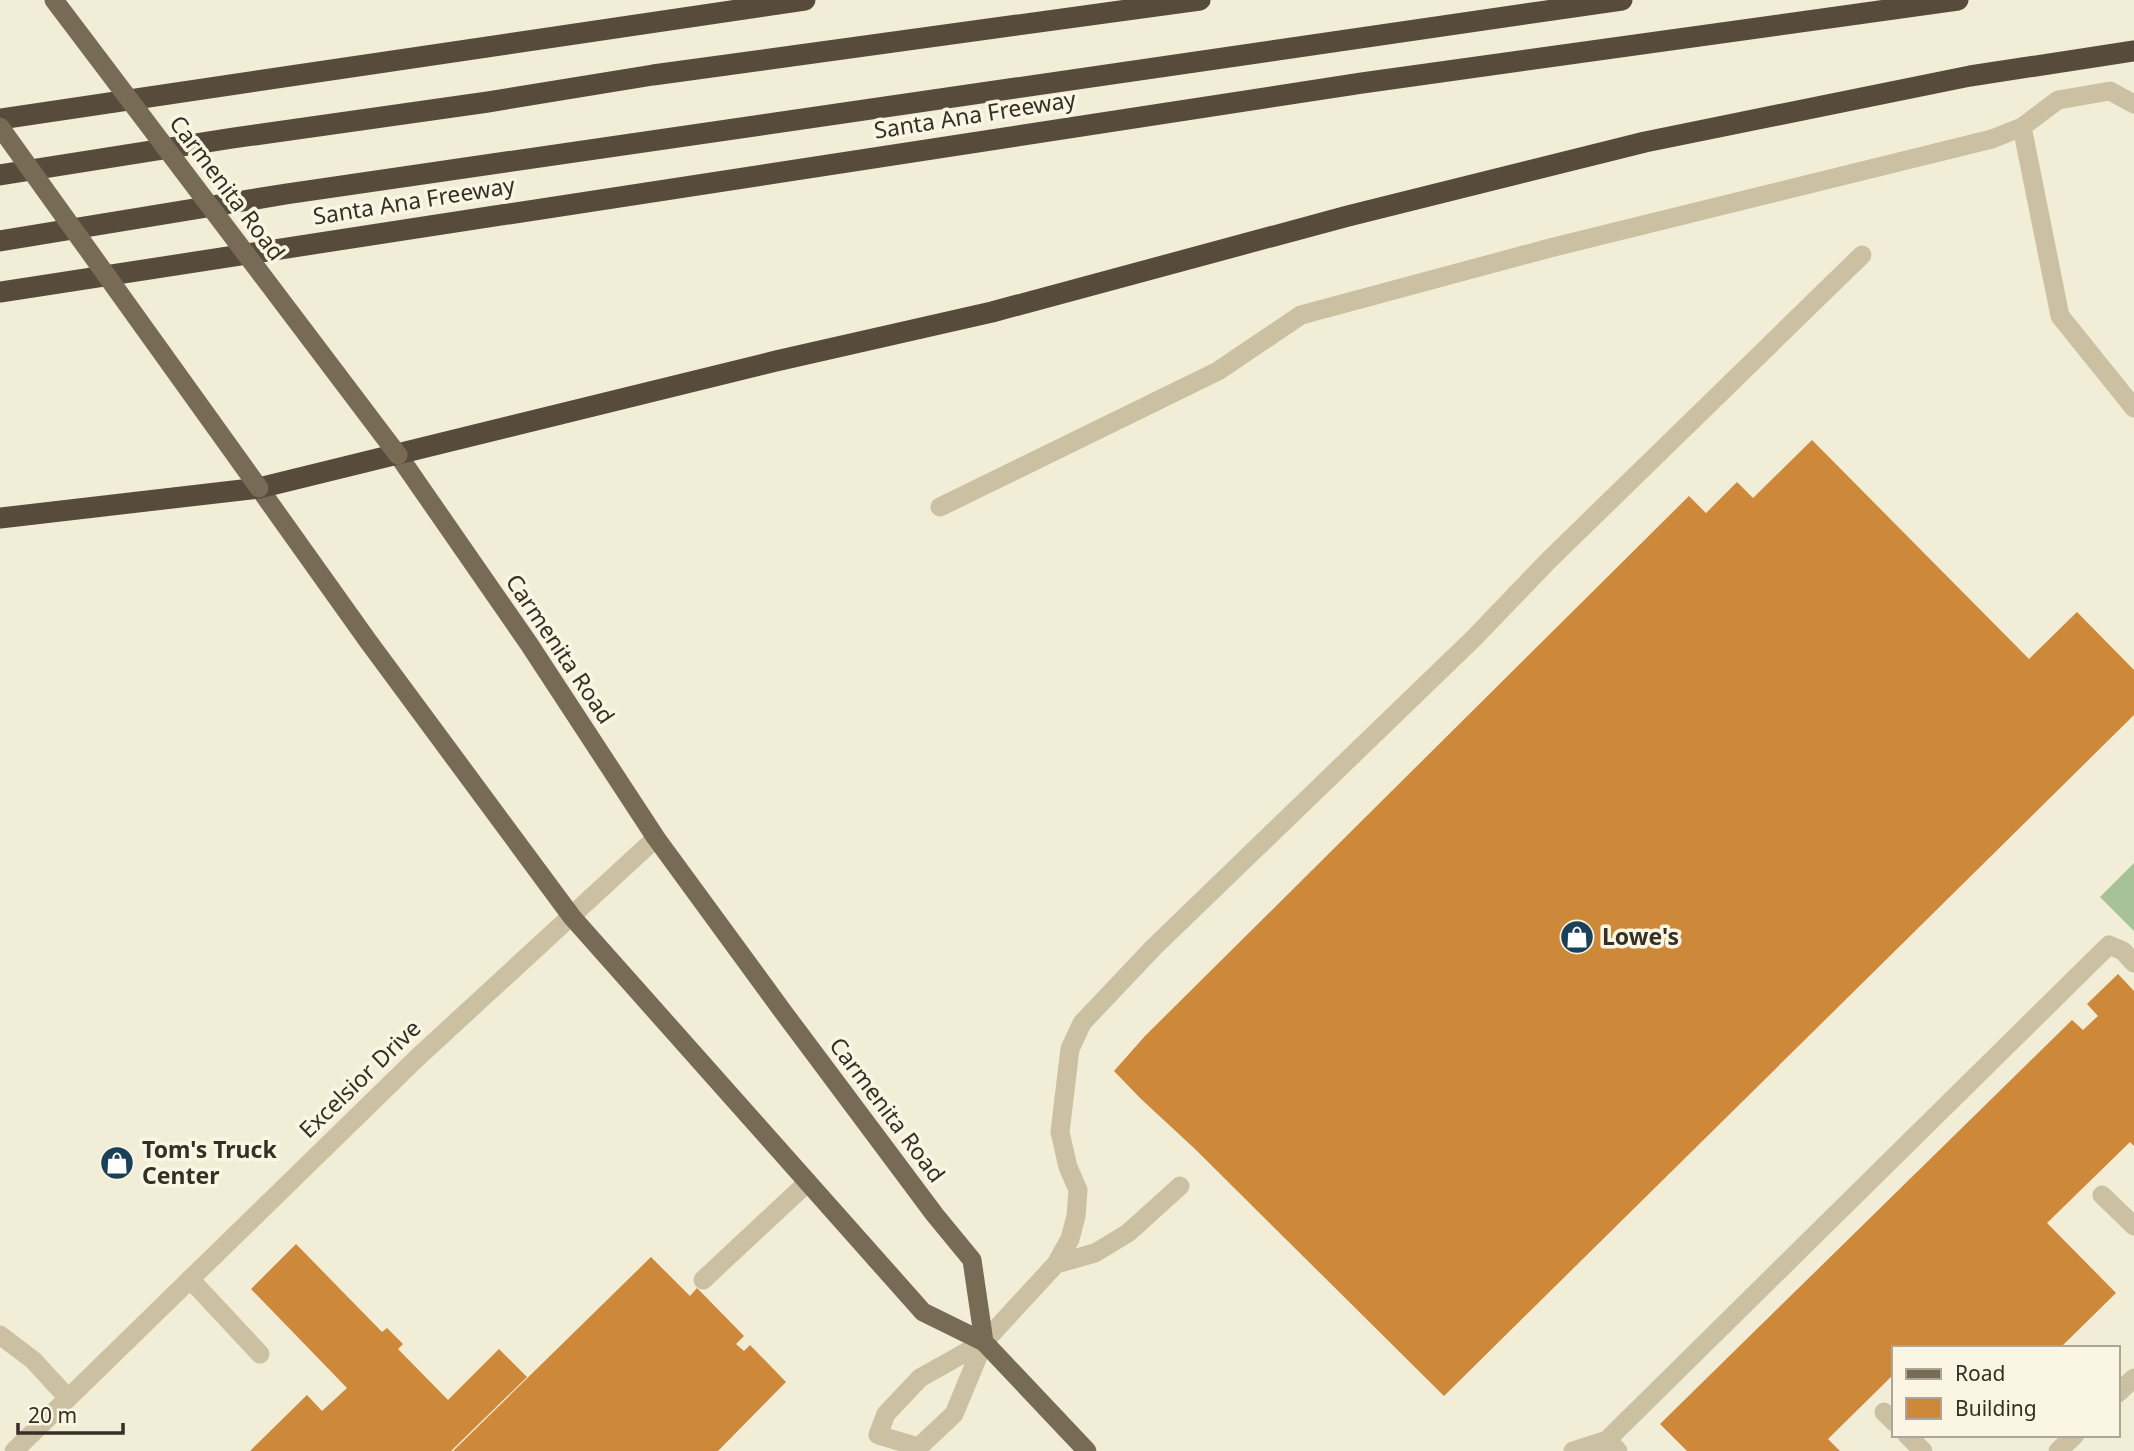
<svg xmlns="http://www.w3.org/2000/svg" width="2134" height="1451" viewBox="0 0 2134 1451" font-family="'Noto Sans',sans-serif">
<rect width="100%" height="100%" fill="#f2edd7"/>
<path fill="#a7c296" d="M2134,863v68l-34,-34z"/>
<path fill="#cd883a" d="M1812,440l217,219 48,-47 57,58v45l-690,681 -249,-247 -55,-51 -26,-27 31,-35 544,-540 17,17 31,-31 16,16z
M2118,974l16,17v155l-4,-4 -83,81 69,70 -56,55h-166v26l-66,65 12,12h-153l-27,-27 412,-404 11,10 15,-14 -11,-12z
M296,1244l86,88 5,-4 16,16 -5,5 50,51 51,-51 28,28 -76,74h-201l57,-56 15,16 25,-23 -96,-99z
M651,1257l39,39 7,-8 47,48 -8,8 8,7 6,-6 36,37 -68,69h-265z"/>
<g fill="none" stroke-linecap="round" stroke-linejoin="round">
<path stroke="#cbc0a2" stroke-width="19" d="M2022,127l38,189 74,92
M940,507l278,-136 83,-56 249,-67 442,-109 30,-12 36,-27 52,-9 24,13
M2102,1195l32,31
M1056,1264l39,-11 33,-20 52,-47
M190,1279l70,75
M703,1280l105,-98
M0,1335l33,25 35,38
M984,1342l-30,72 -35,33 -41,-12 8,-21 34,-36 64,-36 72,-78 14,-25 6,-23 2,-26 -10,-23 -8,-35 10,-83 12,-26 71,-75 321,-310 74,-77 314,-306
M2118,1393l16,-15
M1884,1412l10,10
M1907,1435l16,16
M1573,1451l34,-11
M1618,1451l-11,-11 502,-495 14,6 11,12
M2058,1451l17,-16"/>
<path stroke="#cbc0a2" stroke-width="19" d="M14,1451l403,-393 239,-220"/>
<path stroke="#786b55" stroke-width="19" d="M398,455l131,189 127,194 128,175 151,202 37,45 12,82
M259,488l109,153 204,276 351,395 61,30 103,109"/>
<path stroke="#574c3c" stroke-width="21" d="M0,119l805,-119
M0,175l233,-37 255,-36 165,-27 547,-75
M0,241l286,-47 1336,-194
M0,292l1362,-209 596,-83
M0,518l259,-30 517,-127 216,-49 356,-96 297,-74 325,-66 164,-25"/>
<path stroke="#786b55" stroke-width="19" d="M54,0l344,455
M0,127l259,361"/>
</g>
<defs>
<g id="shop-disc" transform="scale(1.75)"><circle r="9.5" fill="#194259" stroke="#faf6e3"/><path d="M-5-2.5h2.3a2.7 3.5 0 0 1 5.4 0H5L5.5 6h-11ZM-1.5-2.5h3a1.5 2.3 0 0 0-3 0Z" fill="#fff"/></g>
</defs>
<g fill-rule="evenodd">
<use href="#shop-disc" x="1577" y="937"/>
<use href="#shop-disc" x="117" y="1163"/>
</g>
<g text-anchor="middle" stroke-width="7" stroke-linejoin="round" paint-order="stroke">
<g font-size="23" fill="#352f25" stroke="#faf6e3">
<text transform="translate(975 115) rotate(-9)" y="8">Santa Ana Freeway</text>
<text transform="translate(227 188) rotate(53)" y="8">Carmenita Road</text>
<text transform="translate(414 201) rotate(-9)" y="8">Santa Ana Freeway</text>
<text transform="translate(560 649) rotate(56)" y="8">Carmenita Road</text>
<text transform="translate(360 1079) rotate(-44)" y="8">Excelsior Drive</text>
<text transform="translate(887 1110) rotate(53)" y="8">Carmenita Road</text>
</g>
<g font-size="23" font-weight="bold" fill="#352f25" stroke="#faf6e3" text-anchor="start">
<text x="1602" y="945">Lowe's</text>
<text x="142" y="1158">Tom's Truck<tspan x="142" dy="26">Center</tspan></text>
</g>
</g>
<rect x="1892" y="1346" width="228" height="91" fill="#faf6e3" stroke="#aba697" stroke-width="2"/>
<rect x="1906" y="1369" width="35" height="10" fill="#786b55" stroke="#aba697" stroke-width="2"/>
<text x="1955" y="1381" font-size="21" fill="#352f25">Road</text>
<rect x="1906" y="1398" width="35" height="21" fill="#cd883a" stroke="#aba697" stroke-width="2"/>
<text x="1955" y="1416" font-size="21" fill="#352f25">Building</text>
<path d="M18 1423v10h105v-10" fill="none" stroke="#352f25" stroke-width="3.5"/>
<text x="28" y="1423" font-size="21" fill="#352f25" stroke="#faf6e3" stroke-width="5" paint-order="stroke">20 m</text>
</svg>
